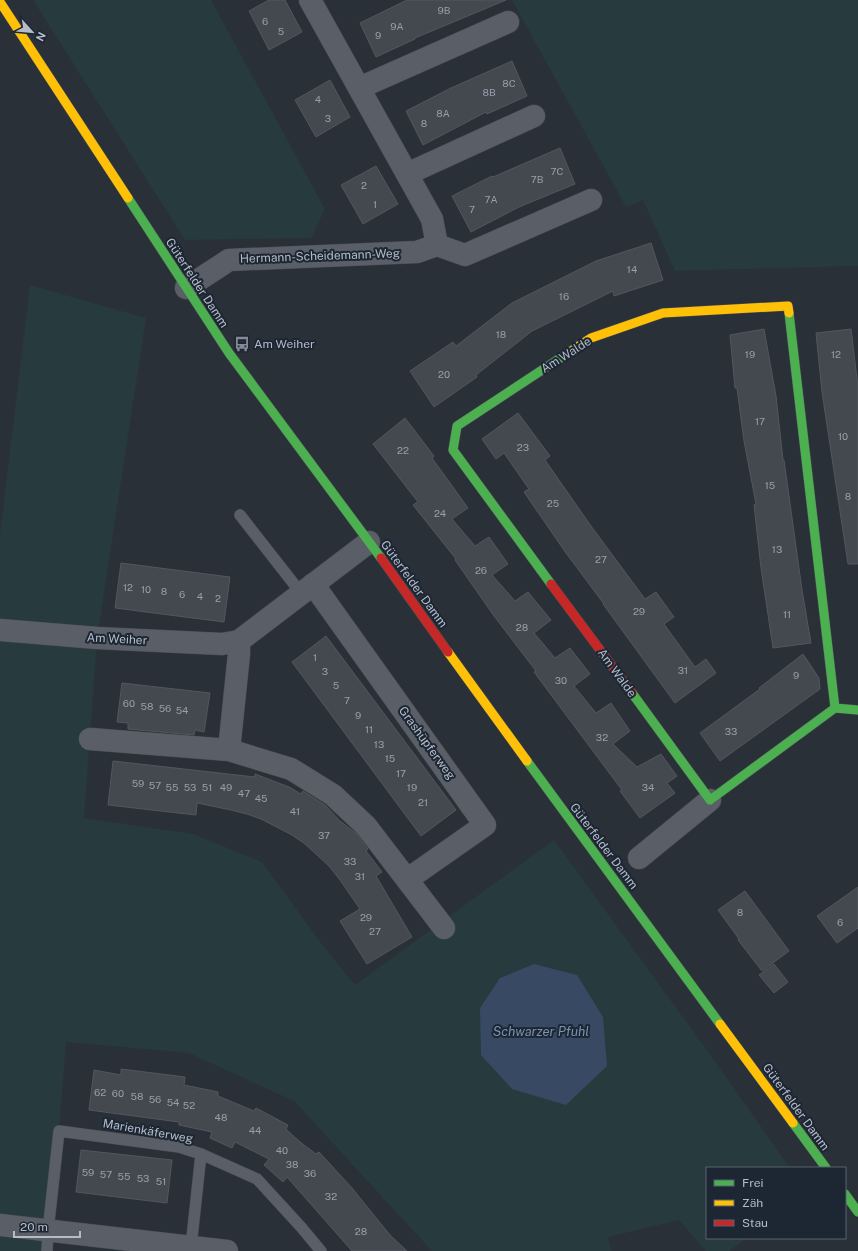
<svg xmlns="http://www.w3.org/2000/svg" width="858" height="1251" viewBox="0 0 858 1251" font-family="'Public Sans',sans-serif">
<rect width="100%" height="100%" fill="#2a3038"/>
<path fill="#273a3e" d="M33,0h178l114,209 -14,29 -126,2z
M512,0h346v266l-183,5 -32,-71 -17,7z
M30,285l116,33 -49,320 -13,180 109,16 69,28 59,81 34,42 199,-145 155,213 81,115h-83v70h40l-18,13h-23l-27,-31 -71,17 3,14h-179l-138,-150 -105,-48 -123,-11 -7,89 -12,120h-47v-717z"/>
<path fill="#384963" d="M534,964l43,11 26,42 4,49 -41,39 -54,-16 -31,-34 -1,-47 20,-30z"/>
<path fill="#444950" stroke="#52575f" d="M269,0h16l17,32 -33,18 -20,-39z
M407,0h99l-91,38v1l-39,18 -16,-34z
M512,61l15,35 -40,18 -1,-2 -63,33 -17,-34 45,-23z
M330,80l20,37 -34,20 -21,-37z
M560,148l15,36 -56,23 -48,25 -19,-36 40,-20 1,1z
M376,166l22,38 -35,20 -22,-39z
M651,243l12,37 -49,16 -1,-5 -81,40 -56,44 1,2 -43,30 -24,-36 43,-29 3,4 56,-43 84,-42z
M764,329l12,67 7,64h1l18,130 9,53 -38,5 -12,-80 -7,-63 2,-1 -12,-63 -7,-53h-2l-5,-53z
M851,329l7,58v177h-10l-26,-172 -6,-59z
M518,413l32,43 -5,4 46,66 54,73 11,-7 18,25 -10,7 31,43 11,-8 10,14 -41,30 -72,-99h1l-38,-51 -42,-61 5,-3 -25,-36 -8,6 -14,-20z
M405,418l29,38 -2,2 36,50 -16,11 23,27 14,-9 19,27 -16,11 23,26 13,-9 23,28 -17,13 21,25 15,-10 20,26 -16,12 22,27 15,-10 19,28 -17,13 24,23 24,-13 16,22 -10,7 8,10 -35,25 -20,-27 2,-1 -88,-118 2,-1 -42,-55 -39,-56 1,-1 -43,-54 5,-3 -45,-58z
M121,563l109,14 -6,45 -109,-14z
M326,636l130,174 -35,26 -129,-174z
M803,654l16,24 1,11 -100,72 -20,-28 60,-44 -1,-1z
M122,683l88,10 -6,39 -9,-2 -1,5 -66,-6v-6l-11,-1z
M113,761l142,16v-3l34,13 12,7 2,-3 22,14 15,16 17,13 11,15 -2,2 16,21 -6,4 36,61 -45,27 -27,-43 20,-12 -20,-29 -11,-14 -24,-22 -13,-9 -31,-16 -14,-5 -16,-4 -34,-7 -1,12 -88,-10z
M858,887v41l-21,15 -20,-27z
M745,891l44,60 -27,20 -24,-31 1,-1 -21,-29z
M774,964l14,18 -14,11 -15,-18z
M121,1069l64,8 -1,8 34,7v4l36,15 2,-3 32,17 -2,4 14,13 16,12 3,-2 33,36 38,47 17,16h-55l-65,-74 -4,5 -19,-17 5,-6 -34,-17 -3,6 -22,-10 2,-6 -33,-7v-3l-90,-12 5,-40 27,5z
M81,1150l91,10 -5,43 -91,-11z"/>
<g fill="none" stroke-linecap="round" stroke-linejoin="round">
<g stroke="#484c53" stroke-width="12">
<path id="lane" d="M240,515l61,78
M191,1247l10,-93
M47,1251l1,-20 11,-100 120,16 22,7 56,25 44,48 20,24"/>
</g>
<g stroke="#484c53" stroke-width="23">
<path id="street" d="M359,88l149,-66
M407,174l127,-58
M437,245l28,10 126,-55
M186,288l43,-28 188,-8 20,-7 -5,-26 -122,-219
M313,584l172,241 -77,54
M0,630l97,8 125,6 17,-3 130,-99
M90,739l139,11 62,19 42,26 33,31 78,102
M229,750l10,-96v-13
M639,858l71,-58
M0,1225l227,26"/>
</g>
<g stroke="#484c53" stroke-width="10">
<path id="fast" d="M128,198l101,155 152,205
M789,313l46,395
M551,584l-98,-134 4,-24 117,-77
M632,693l78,107 125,-92 23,2
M527,761l193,263
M793,1123l33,45
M845,1194l13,18"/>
</g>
<g stroke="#484c53" stroke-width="10">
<path id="slow" d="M0,2l128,196
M574,349l17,-11 72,-25 125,-7 1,7
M448,652l79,109
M720,1024l73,99"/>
</g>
<g stroke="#484c53" stroke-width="10">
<path id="jam" d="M381,558l67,94
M551,584l81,109"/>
</g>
<use href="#lane" stroke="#5a5e66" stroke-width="11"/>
<use href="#street" stroke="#5a5e66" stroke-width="22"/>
<use href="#fast" stroke="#4caf50" stroke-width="9"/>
<use href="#slow" stroke="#ffc107" stroke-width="9"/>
<use href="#jam" stroke="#c62828" stroke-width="9"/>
</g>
<defs>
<g id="bus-bare" transform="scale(1.2)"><path d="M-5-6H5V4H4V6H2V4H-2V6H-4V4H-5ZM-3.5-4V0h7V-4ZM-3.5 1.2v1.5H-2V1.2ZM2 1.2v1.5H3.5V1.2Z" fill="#848b96" stroke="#1d2633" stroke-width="2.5" paint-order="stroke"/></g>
</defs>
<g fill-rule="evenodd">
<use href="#bus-bare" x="242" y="344"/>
</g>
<g text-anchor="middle" stroke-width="4" stroke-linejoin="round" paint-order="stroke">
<g font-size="10" fill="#989fab">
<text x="444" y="14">9B</text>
<text x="265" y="25">6</text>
<text x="397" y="30">9A</text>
<text x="281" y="35">5</text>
<text x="378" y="39">9</text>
<text x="509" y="87">8C</text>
<text x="489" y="96">8B</text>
<text x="318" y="103">4</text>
<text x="443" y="117">8A</text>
<text x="328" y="122">3</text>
<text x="424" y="127">8</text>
<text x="557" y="175">7C</text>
<text x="537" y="183">7B</text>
<text x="364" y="189">2</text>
<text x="491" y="203">7A</text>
<text x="375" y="208">1</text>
<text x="472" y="213">7</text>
<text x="632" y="273">14</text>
<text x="564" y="300">16</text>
<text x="501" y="338">18</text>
<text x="750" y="358">19</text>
<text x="836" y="358">12</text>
<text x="444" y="378">20</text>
<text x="760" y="425">17</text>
<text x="843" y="440">10</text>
<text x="523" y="451">23</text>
<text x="403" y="454">22</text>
<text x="770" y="489">15</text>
<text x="848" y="500">8</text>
<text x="553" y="507">25</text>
<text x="440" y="517">24</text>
<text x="777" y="553">13</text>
<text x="601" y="563">27</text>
<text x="481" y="574">26</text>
<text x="128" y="591">12</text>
<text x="146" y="593">10</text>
<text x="164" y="595">8</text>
<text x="182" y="598">6</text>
<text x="200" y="600">4</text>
<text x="218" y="602">2</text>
<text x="639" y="615">29</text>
<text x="787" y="618">11</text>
<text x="522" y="631">28</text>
<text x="315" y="661">1</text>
<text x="683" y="674">31</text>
<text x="325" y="675">3</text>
<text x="796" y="679">9</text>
<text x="561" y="684">30</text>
<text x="336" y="689">5</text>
<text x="347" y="704">7</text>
<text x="129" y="707">60</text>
<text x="147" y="710">58</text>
<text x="165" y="712">56</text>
<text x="182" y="714">54</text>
<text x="358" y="719">9</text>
<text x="369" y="733">11</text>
<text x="731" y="735">33</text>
<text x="602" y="741">32</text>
<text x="379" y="748">13</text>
<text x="390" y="762">15</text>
<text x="401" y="777">17</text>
<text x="138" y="787">59</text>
<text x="155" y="789">57</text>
<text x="172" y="791">55</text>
<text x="190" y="791">53</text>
<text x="207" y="791">51</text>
<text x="226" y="791">49</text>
<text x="412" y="791">19</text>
<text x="648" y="791">34</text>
<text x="244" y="797">47</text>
<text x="261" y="802">45</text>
<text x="423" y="806">21</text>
<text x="295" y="815">41</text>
<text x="324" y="839">37</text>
<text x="350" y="865">33</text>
<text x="360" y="880">31</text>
<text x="740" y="916">8</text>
<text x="366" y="921">29</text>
<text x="840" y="926">6</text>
<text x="375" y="935">27</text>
<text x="100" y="1096">62</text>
<text x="118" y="1097">60</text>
<text x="137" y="1100">58</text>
<text x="155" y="1103">56</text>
<text x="173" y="1106">54</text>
<text x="189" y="1109">52</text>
<text x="221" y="1121">48</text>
<text x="255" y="1134">44</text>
<text x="282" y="1154">40</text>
<text x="292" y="1168">38</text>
<text x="88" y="1176">59</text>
<text x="310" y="1177">36</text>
<text x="106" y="1178">57</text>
<text x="124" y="1180">55</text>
<text x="143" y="1182">53</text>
<text x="161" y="1185">51</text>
<text x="331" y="1200">32</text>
<text x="361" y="1235">28</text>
</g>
<g font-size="12" fill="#b4bcc9" stroke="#1d2633">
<text transform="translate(320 256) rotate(-2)" y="4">Hermann-Scheidemann-Weg</text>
<text transform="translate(197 283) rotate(57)" y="4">Güterfelder Damm</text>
<text transform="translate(566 355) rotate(-32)" y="4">Am Walde</text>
<text transform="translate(414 584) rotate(54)" y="4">Güterfelder Damm</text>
<text transform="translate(117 639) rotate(3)" y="4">Am Weiher</text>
<text transform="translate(617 673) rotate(54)" y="4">Am Walde</text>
<text transform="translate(427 743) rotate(54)" y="4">Grashüpferweg</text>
<text transform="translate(604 846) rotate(53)" y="4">Güterfelder Damm</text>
<text transform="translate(796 1107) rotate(54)" y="4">Güterfelder Damm</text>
<text transform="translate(148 1131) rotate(10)" y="4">Marienkäferweg</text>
</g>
<g font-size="12" fill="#b4bcc9" stroke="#1d2633" text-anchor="start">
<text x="254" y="348">Am Weiher</text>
</g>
<g font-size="13" font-style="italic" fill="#7c92b1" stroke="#1d2633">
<text x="541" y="1036">Schwarzer Pfuhl</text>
</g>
</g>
<rect x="706" y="1167" width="140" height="72" fill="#1d2633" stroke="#59626f"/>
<rect x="714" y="1180" width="20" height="6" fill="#4caf50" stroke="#59626f"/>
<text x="742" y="1187" font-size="12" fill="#b4bcc9">Frei</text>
<rect x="714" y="1200" width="20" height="6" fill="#ffc107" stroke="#59626f"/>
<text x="742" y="1207" font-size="12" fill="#b4bcc9">Zäh</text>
<rect x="714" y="1220" width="20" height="6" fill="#c62828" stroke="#59626f"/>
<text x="742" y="1227" font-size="12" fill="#b4bcc9">Stau</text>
<g transform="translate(32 32) rotate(117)" stroke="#1d2633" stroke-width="3" paint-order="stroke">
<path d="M0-3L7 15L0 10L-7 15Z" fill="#b4bcc9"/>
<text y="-6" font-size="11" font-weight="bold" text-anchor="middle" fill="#b4bcc9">N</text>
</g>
<path d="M14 1231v6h66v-6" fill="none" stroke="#b4bcc9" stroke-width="2"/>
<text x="20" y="1231" font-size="12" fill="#b4bcc9" stroke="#1d2633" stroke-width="3" paint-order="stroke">20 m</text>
</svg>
